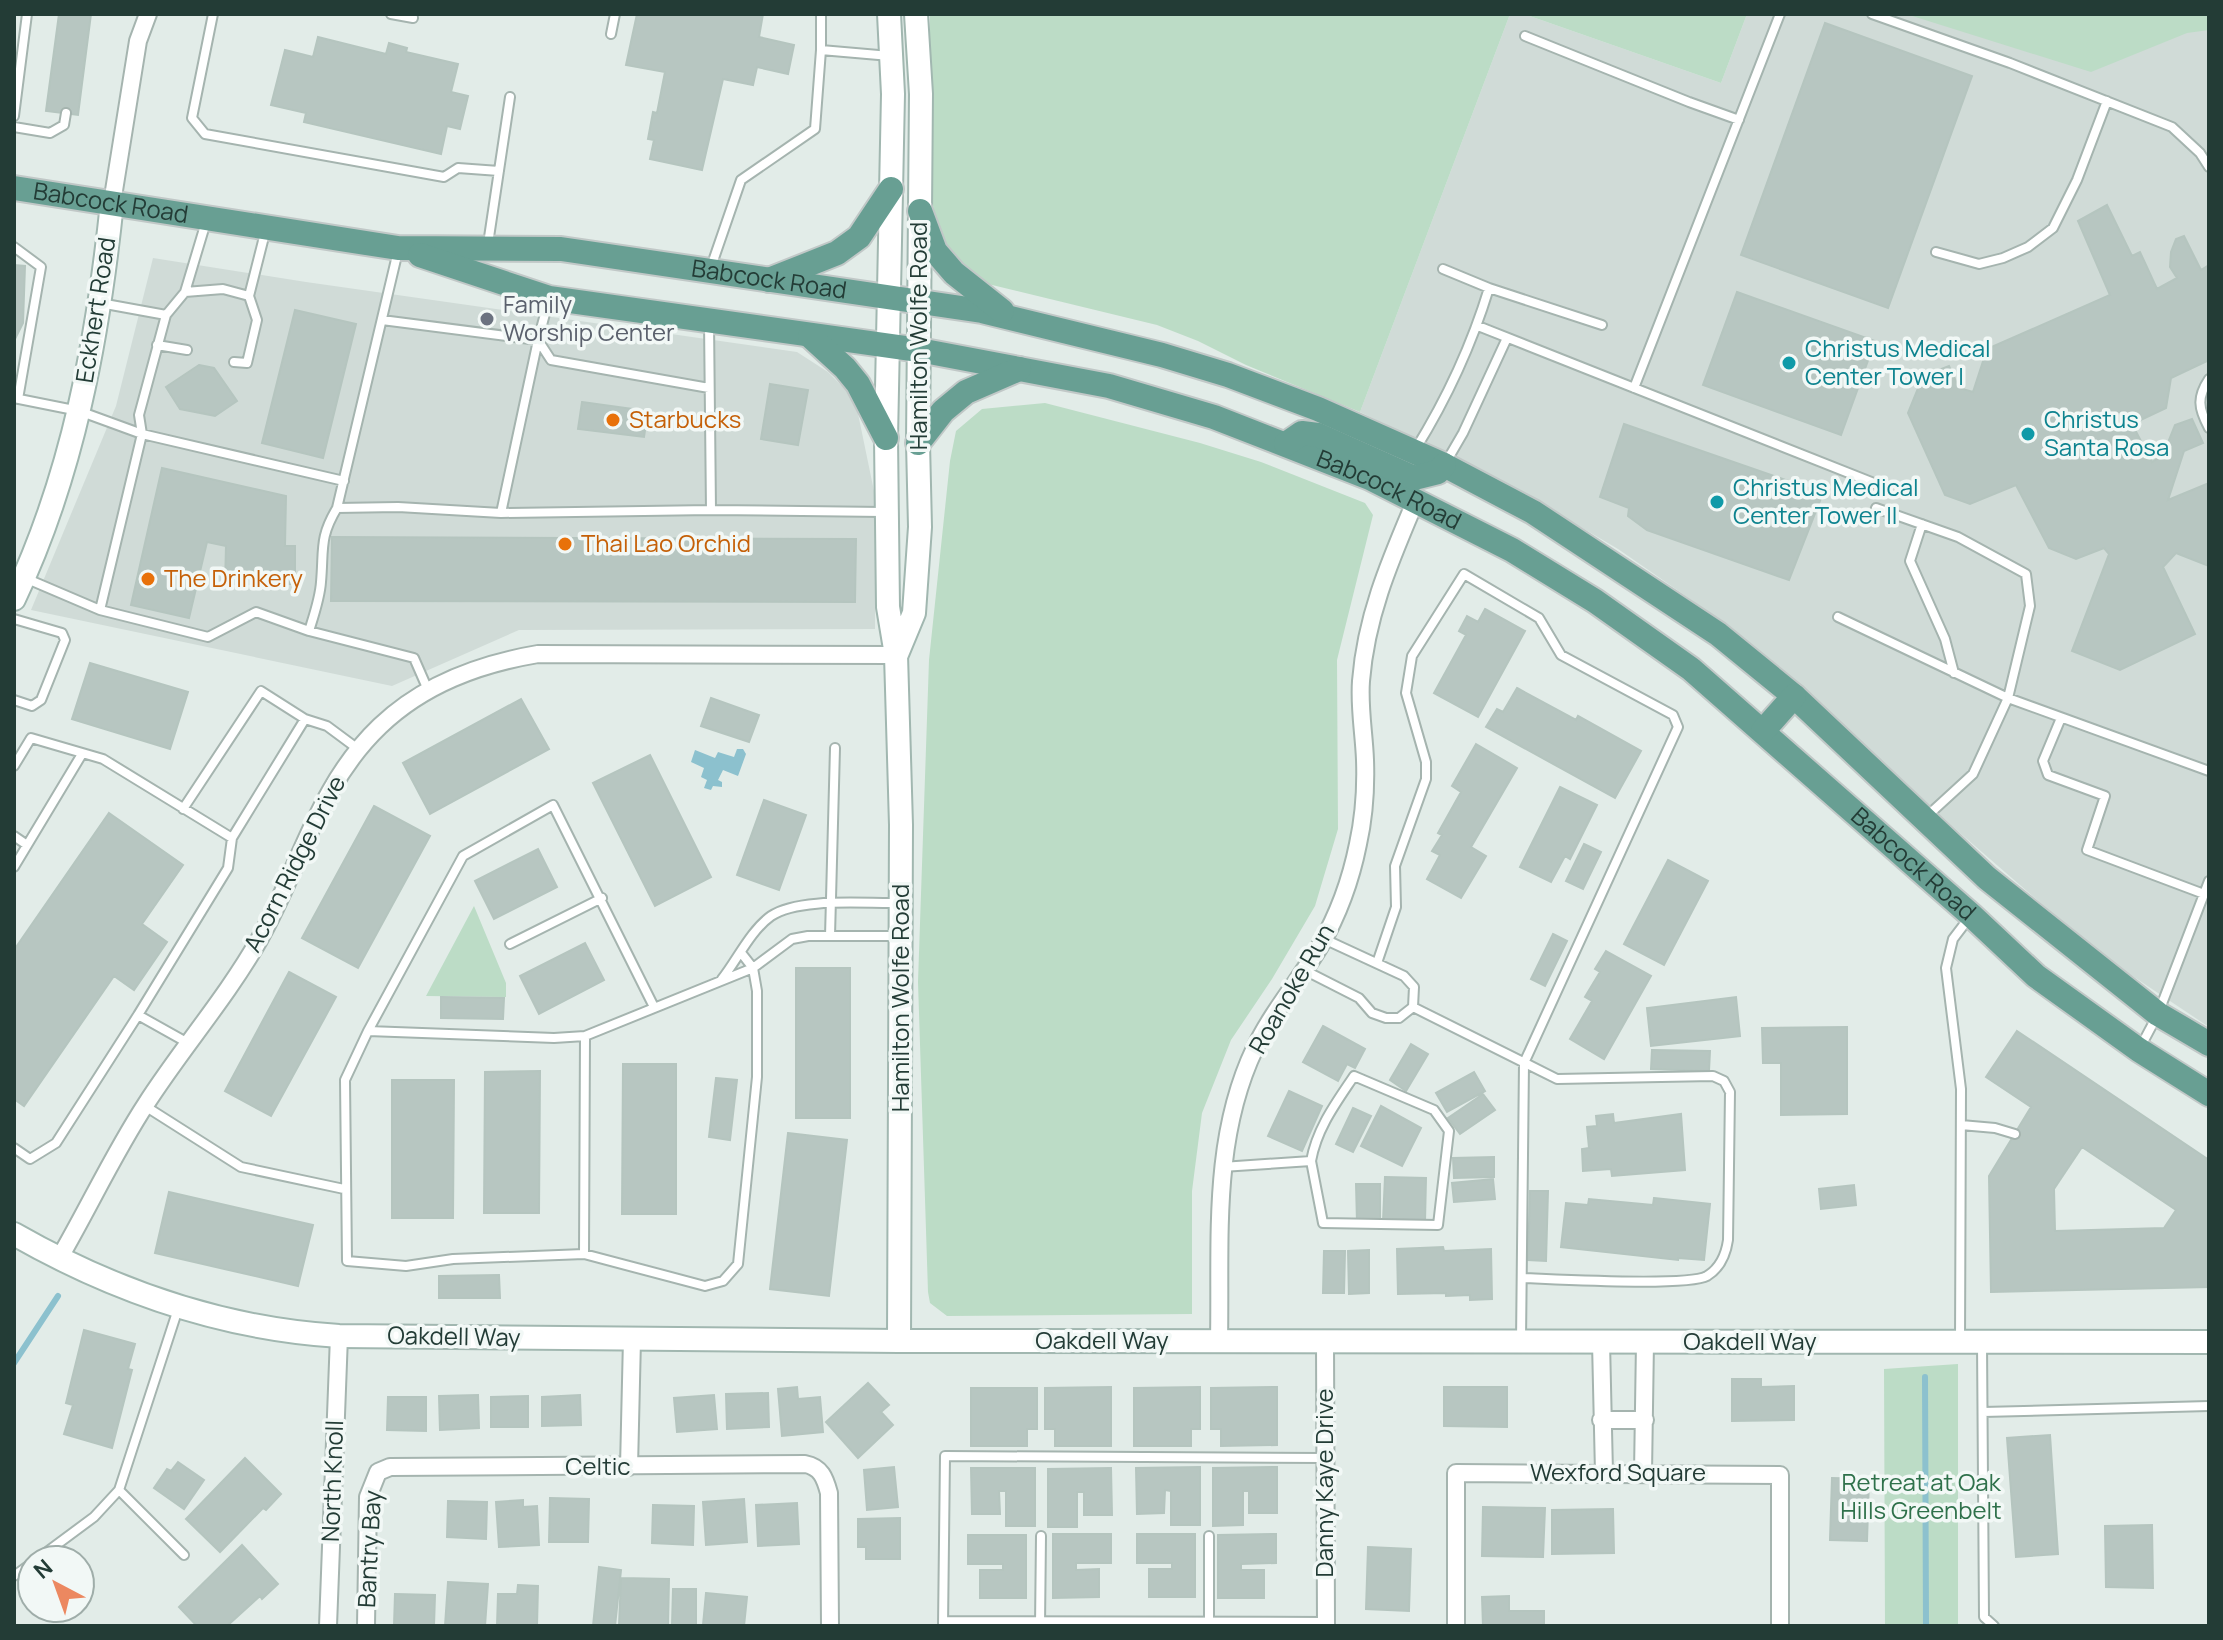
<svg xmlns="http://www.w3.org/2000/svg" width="2223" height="1640" viewBox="0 0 2223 1640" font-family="Manrope,sans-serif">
<rect width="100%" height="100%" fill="#e2ece8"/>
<path fill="#d0dbd7" d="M1510,14h14l197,69 26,-69h462v1013l-93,-62 -72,-59 -84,-73 -143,-132 -124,-100 -75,-52 -112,-66 -146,-71z
M153,258l153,24 491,70 31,20 27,27 20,97v133l-356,1 -127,56 -361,-76 85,-204z"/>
<path fill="#bcdcc6" d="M930,14h580l-150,398 -114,-47 -48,-24 -41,-16 -169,-41c-16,-7 -32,-20 -42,-35 -26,-42 -16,-182 -16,-235z
M1524,14h223l-26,69z
M1906,14h303v16l-22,3 -96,39z
M1045,403l155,40 61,19 104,41 8,12 -36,145 1,169 -23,77 -43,73 -41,61 -29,73 -10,78v123l-245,2 -17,-13 -2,-11 -10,-310 11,-322 21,-199 6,-30 26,-22z
M474,906l32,77v14l-80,-1z
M1958,1364v262h-73l-1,-257z"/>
<path fill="#8cc1ce" d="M737,749h6l3,5 -8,22 -15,-6 -5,10 4,2v5l-9,-1 -2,4 -7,-2 3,-8 -6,-3 3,-9 -13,-6 4,-12 20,8 3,-6 16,5z"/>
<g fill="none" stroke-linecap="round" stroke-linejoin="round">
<path stroke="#8cc1ce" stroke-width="6" d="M14,1363l44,-67
M1925,1377l1,249"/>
</g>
<path fill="#b7c6c1" stroke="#b5c5bf" stroke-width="2" fill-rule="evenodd" d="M59,14h32l-13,101 -32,-4z
M637,14h126l-4,23 35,8 -6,29 -31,-7 -4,18 -30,-6 -21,91 -52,-11 4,-19 -6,-1 5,-27 4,1 8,-41 -39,-7z
M1825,23l147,53 -84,232 -147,-53z
M318,37l68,17 3,-11 18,5 -1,4 52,12 -7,28 17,4 -8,33 -13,-3 -6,28 -137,-32 2,-9 -35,-8 14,-55 28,7z
M2107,205l25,51 8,-4 17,37 20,-11 -7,-11 1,-15 5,-13 8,-3 17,34 8,-5v95l-38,18 -5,30 -34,16 20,38 11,-7 12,-30 17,-6 11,24 -19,8 -16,49 41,-17v83l-33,-13 -13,14 32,67 -75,36 -48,-19 37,-97 -5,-6 -28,11 -27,-11 -33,-63 -46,19 -25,-9 -37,-82 15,-37 26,-10 10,22 14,4 14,-43 123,-54 -32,-74z
M14,265l11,1 -2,57 -9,18z
M1737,292l138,49 -34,94 -138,-50z
M295,310l61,14 -33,134 -61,-15z
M199,365l15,3 23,33 -22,15 -35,-7 -14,-22z
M770,384l38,6 -10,55 -37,-6z
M582,402l66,9 -4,26 -66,-8z
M1624,424l199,69 -34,87 -142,-50 -19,-14 1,-8 -29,-11z
M162,468l124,28 -1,50h10v38h-70l1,-38 -19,-4 -18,76 -58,-13z
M332,537l524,2 -1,63 -524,-1z
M1485,609l40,22 -47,86 -44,-24 32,-58 -7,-4 8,-15 11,6z
M90,663l98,29 -18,57 -98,-30z
M1517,688l59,32 2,-4 63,35 -26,47 -129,-71 11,-18 6,3z
M711,698l48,17 -10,27 -48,-16z
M521,699l28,50 -119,65 -27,-51z
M1476,744l41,24 -46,79 15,9 -25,42 -34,-19 13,-24 -8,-4 10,-16 -4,-2 23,-41 -9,-6z
M650,755l61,122 -56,29 -62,-123z
M1560,787l37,18 -27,54 -5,-3 -14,26 -31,-15z
M764,800l42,15 -27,75 -42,-15z
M374,806l56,30 -72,132 -56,-30z
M109,813l74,52 -41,59 25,18 -33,48 -20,-14 -90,130 -10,-7v-149z
M1584,844l17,8 -18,37 -17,-8z
M538,849l19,38 -63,32 -19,-38z
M1668,860l40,21 -44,84 -40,-21z
M1553,934l14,7 -22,45 -14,-7z
M585,943l19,37 -65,34 -19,-38z
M1606,951l45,25 -47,83 -34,-20 22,-38 -7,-4 15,-25 -5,-3z
M796,968h54v150h-54z
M289,972l47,25 -65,119 -46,-25z
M441,997l63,1 -1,21 -62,-1z
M1736,997l4,39 -89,10 -4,-38z
M1323,1026l42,23 -10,19 -8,-4 -9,17 -35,-19z
M1847,1027v87l-66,1v-52h-18l-1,-35z
M2017,1031l192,129v127l-218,5 -2,-116 42,-69 -45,-30zM2082,1147l94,63 -12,18 -109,3 -1,-42z
M1411,1044l17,10 -22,37 -16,-11z
M1652,1050l58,1 -1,20 -58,-2z
M623,1064h53v150h-54z
M540,1071l-1,142h-55l1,-141z
M1474,1072l11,19 -38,21 -11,-19z
M716,1078l21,2 -7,60 -21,-3z
M392,1080h62l-1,138h-61z
M1289,1091l33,15 -20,45 -34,-15z
M1483,1094l12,16 -35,24 -12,-16z
M1381,1106l40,22 -19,38 -41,-20z
M1353,1108l18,8 -18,36 -17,-8z
M1613,1114l1,9 67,-9 4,56 -73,6 -1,-7 -28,2 -1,-22 7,-1 -2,-21 10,-1 -1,-10z
M788,1133l59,7 -18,156 -59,-7z
M1494,1157v20l-40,1 -1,-20z
M1385,1177l41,1 -1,44 -42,-1z
M1493,1179l2,20 -41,3 -2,-19z
M1356,1184h24v38h-23z
M1854,1185l2,20 -35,4 -2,-20z
M1530,1191h18l-2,70 -18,-1z
M169,1192l144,33 -15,61 -143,-33z
M1654,1198l56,6 -6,56 -26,-2v2l-117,-13 5,-44 22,2 1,-6 64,6z
M1443,1247l1,4 47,-2 1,50 -22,1v-5l-24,1v-3l-48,1 -1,-45z
M1369,1250v43l-20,1 -1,-43z
M1324,1251h21l-1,42h-21z
M499,1275l1,23h-61v-22z
M84,1330l51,14 -7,25 4,1 -20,78 -48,-14 9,-29 -7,-2z
M1732,1379h29v8l33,-1v34l-62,1z
M868,1383l21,22 -8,7 12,13 -35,33 -32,-36z
M797,1387l1,12 22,-2 3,35 -41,4 -4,-47z
M1111,1387v59h-56v-17h-10v-41z
M1200,1387v42h-9v17h-57v-58z
M1277,1387v58l-56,1v-17h-10v-41z
M1444,1387h63v40l-63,-1z
M971,1388h66v41h-10v17h-56z
M768,1393l1,34 -42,2 -1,-35z
M478,1395l1,33 -39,2 -1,-34z
M580,1395l1,30 -39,1v-29z
M714,1395l3,34 -40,3 -3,-34z
M528,1396v31h-37v-30z
M388,1397h38v34l-39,-1z
M2050,1435l8,119 -42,3 -9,-119z
M245,1458l36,36 -15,16 -3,-2 -43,44 -34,-33z
M178,1462l26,18 -20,29 -30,-21 13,-19 4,2z
M894,1467l4,40 -31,3 -3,-40z
M1200,1467v58h-29v-34l-6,-1 -1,23 -27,1 -1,-46z
M1277,1467v46h-28v-22h-6v34l-30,1v-58z
M971,1468h64v58h-29v-35h-7l1,23h-28z
M1111,1468l1,47h-28v-23h-7v35h-29v-58z
M1832,1478l37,1 -2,62 -37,-1z
M550,1498l39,1 -1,43h-39z
M744,1499l3,43 -41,3 -3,-43z
M523,1500v7l14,-1 2,39 -40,2 -3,-45z
M448,1501l39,1 -1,37 -39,-2z
M797,1503l2,41 -41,2 -2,-41z
M653,1505l41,1 -1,39 -41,-2z
M1483,1507l62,1 -2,49 -61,-1z
M1613,1509l1,44 -62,1v-44z
M900,1518v41h-34v-12h-8v-28z
M2152,1525l1,63 -47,-1 -1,-61z
M1053,1534h58v29h-35v7l23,-1v28l-46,1z
M1137,1534h58v63h-46v-28h23v-6h-35z
M1276,1534v29l-35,1v6h23v28h-46v-63z
M968,1535h58v63h-46v-28h23v-6h-35z
M242,1545l36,39 -16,15 -2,-3 -33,30h-30l-18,-19z
M1368,1547l43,2 -2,62 -43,-2z
M599,1567l22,3 -6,56h-22z
M621,1578l48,1 -1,47h-49z
M448,1582l40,2 -3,42h-40z
M518,1585l20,1 -1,40h-40l1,-32h19z
M673,1589h23v37h-24z
M706,1593l41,4 -3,29 -41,-1z
M395,1594l40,1 -1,31h-40z
M1509,1596v15h35v15h-61l-1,-29z"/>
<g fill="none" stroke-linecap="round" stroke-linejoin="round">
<g stroke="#a5b4af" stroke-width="12">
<path id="lane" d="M213,14l-21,104 13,16 239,43 14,-9 41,3
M391,14l22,4
M821,14v36
M1872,14l138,49 162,64 28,26 9,14
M611,34l4,-20
M1525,36l164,66 50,18
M14,116l13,-102
M14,127l36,6 14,-8 2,-12
M488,244l22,-147
M14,247l27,20 -23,132
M398,251l-61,257 61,-1 103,6 210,-3 172,2
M1936,252l43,12 24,-6 25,-11 25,-19 24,-48 30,-79
M711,267l30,-87 74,-51 6,-79 69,6
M1443,269l46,19
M185,292l38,-3 26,7 17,-67
M549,299l-11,41 13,20 158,28
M166,315l19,-23 21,-70
M382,320l156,20 -37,173
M709,322l2,188
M1478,326l401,159
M157,345l30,5
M234,362l13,1 10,-43 -8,-24
M2209,379c-12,18 -11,29 0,49
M1634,388l146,-374
M14,398l65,13 63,23 -3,-19 27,-100 -66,-12
M1415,450c31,-50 57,-106 74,-162l113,37
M1445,464l18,-31 44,-95
M1876,508l82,29 68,37 4,32 -22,92 -35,76 -48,44
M1922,524l-12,37 35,78 9,34
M25,578l75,32 108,27 48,-25 53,19 105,27 14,32
M100,610l42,-176 202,47
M1838,617l170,81 201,73
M14,619l48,14 3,7 -24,60 -9,6 -18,-6
M309,631c5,-16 11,-33 12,-49 3,-33 -2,-44 16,-74
M2061,718l-18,43 5,14 57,21 -18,54 117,44
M305,719l22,7 31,23
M14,766l17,-28 72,21 129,79 -4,30 -90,147
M183,809l78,-118 44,28 -73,119
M14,836l13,9
M14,867l68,-113
M830,936l5,-188
M510,944l92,-46
M1377,963l19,-56 -1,-41 31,-87v-17l-20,-69 6,-37 52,-82 75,44 22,37 112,60 5,12 -154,336 -3,278
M1304,970l55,28 13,15 14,5h13l14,-11 1,-20 -10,-11 -80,-37
M722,979c15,-19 29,-49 49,-63 28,-19 95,-12 128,-13
M654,1007l-101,-202 -90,51 -95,175 -23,49 2,181 59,5 47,-7 131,-5 121,32 18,-5 15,-17 19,-187v-86l-4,-23 -11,-14
M1413,1007l144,72 156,-3 11,5 6,11 -2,148c-2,14 -8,28 -21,36 -20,11 -155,3 -185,2
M368,1031l186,7 31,-2 168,-68 39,-29 16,-3h92
M2141,1046l17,-32 51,-133
M145,1106l96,61 103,22
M1961,1125l34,3 20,6
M14,1148l16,11 26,-16 82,-128 50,28
M1222,1167l89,-6 12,62 115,2 11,-94 -15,-21 -80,-34c-18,27 -37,52 -43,85
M584,1254l1,-218
M1960,1341l1,-252 -15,-121 7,-29 16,-21
M1982,1343l2,274 10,9
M1983,1412l226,-6
M119,1490l65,65
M36,1560l58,-43 25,-27 59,-181
M14,1576l18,-13
M943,1621l383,1
M1040,1625l1,-89
M1209,1625v-89
M943,1626l2,-170 379,2"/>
</g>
<g stroke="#a5b4af" stroke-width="20">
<path id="street" d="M112,203l26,-162 10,-27
M60,1257c29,-50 54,-104 86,-153 36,-56 80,-106 113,-164 42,-74 58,-154 121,-214 44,-42 99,-62 158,-72l358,1
M1219,1341c2,-99 -8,-201 36,-293 17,-36 44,-67 65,-102 18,-31 31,-67 38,-102 6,-27 8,-56 7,-84 -1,-27 -6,-52 -4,-79 5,-65 29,-120 54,-179
M1325,1341l1,285
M1601,1342l3,131
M1601,1420h44
M629,1467l3,-128
M1643,1473l2,-131
M328,1626l11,-290
M366,1626l2,-129 10,-25 12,-5 415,-3c16,3 20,14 24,29l1,133
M1456,1626v-153l324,2v151"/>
</g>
<g stroke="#a1b7b0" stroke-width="26">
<path id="secondary" d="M889,14l4,80 -7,344 2,169 8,48 5,170 -2,516
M14,599c59,-124 84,-261 98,-396
M897,654l17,-41 6,-86 -2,-84 3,-349 -5,-80
M14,1234c100,57 210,95 325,102l560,5 1310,1"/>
</g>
<g stroke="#c1c8c7" stroke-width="28">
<g id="primary">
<path id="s1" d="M14,188l384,60 163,1 421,62 180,44 66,20 90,34 126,56 89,47 185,122 76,62 193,182 171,136 51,30"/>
<path d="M920,211l15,40 19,22 48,38"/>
<path id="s2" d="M420,255l129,43 370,52 190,36 105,31 156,61 142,72 83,51 96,68 280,246 65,61 103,74 70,44"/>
<path d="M769,280l68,-27 22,-16 32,-48"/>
<path d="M810,336l35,32 13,16 28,54"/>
<path d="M918,443l25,-32 23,-19 53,-23"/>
<path d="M1286,444l16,-11 16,2 96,43 24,-6 6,-7"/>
<path d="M1763,731l31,-35"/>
</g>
</g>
<use href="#lane" stroke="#fff" stroke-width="8"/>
<use href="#street" stroke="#fff" stroke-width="16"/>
<use href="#secondary" stroke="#fff" stroke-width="22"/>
<use href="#primary" stroke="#689f93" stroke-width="24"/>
</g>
<circle fill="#6b7280" stroke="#f2f8f6" stroke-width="3" cx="487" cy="319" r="8"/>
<g fill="#0f9aa8" stroke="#f2f8f6" stroke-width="3">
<circle cx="1789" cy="363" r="8"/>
<circle cx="2028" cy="434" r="8"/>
<circle cx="1717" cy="502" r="8"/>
</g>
<g fill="#e8710a" stroke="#f2f8f6" stroke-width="3">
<circle cx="613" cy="420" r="8"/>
<circle cx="565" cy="544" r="8"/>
<circle cx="148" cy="579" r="8"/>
</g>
<g text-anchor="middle" stroke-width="7" stroke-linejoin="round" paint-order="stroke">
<g font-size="24" fill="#233c36" stroke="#f2f8f6">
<text dy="8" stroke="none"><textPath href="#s1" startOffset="98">Babcock Road</textPath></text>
<text dy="8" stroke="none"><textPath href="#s1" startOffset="762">Babcock Road</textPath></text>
<text transform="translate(96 310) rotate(-81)" y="8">Eckhert Road</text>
<text transform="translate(919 336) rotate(-90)" y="8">Hamilton Wolfe Road</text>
<text dy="8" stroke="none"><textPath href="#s2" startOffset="1002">Babcock Road</textPath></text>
<text transform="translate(295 864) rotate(-63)" y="8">Acorn Ridge Drive</text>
<text dy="8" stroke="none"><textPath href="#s2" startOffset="1650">Babcock Road</textPath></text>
<text transform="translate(1292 989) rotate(-60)" y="8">Roanoke Run</text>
<text transform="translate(901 998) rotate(-90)" y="8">Hamilton Wolfe Road</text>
<text transform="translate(454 1337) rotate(1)" y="8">Oakdell Way</text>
<text x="1102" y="1349">Oakdell Way</text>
<text x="1750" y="1350">Oakdell Way</text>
<text x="598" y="1475">Celtic</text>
<text x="1618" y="1481">Wexford Square</text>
<text transform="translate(333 1481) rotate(-88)" y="8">North Knoll</text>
<text transform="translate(1325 1483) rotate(-90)" y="8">Danny Kaye Drive</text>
<text transform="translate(370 1549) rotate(-87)" y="8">Bantry Bay</text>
</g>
<g font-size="24" fill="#5b616d" stroke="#f2f8f6" text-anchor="start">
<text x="503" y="313">Family<tspan x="503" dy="28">Worship Center</tspan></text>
</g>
<g font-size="24" fill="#0d838f" stroke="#f2f8f6" text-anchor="start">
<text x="1805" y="357">Christus Medical<tspan x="1805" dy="28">Center Tower I</tspan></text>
<text x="2044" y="428">Christus<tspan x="2044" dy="28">Santa Rosa</tspan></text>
<text x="1733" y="496">Christus Medical<tspan x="1733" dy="28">Center Tower II</tspan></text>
</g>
<g font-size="24" fill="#c56008" stroke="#f2f8f6" text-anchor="start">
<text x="629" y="428">Starbucks</text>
<text x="581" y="552">Thai Lao Orchid</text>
<text x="164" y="587">The Drinkery</text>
</g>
<g font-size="24" fill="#2f714b" stroke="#f2f8f6">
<text x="1921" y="1491">Retreat at Oak<tspan x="1921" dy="28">Hills Greenbelt</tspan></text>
</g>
</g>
<rect width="2223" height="1640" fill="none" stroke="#233c36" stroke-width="32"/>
<g transform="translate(56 1584) rotate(319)"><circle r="38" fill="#f2f8f6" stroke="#9fada9" stroke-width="2"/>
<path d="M0-6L14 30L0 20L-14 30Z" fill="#ec8860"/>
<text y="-12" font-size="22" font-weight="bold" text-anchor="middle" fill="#233c36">N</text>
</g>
</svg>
